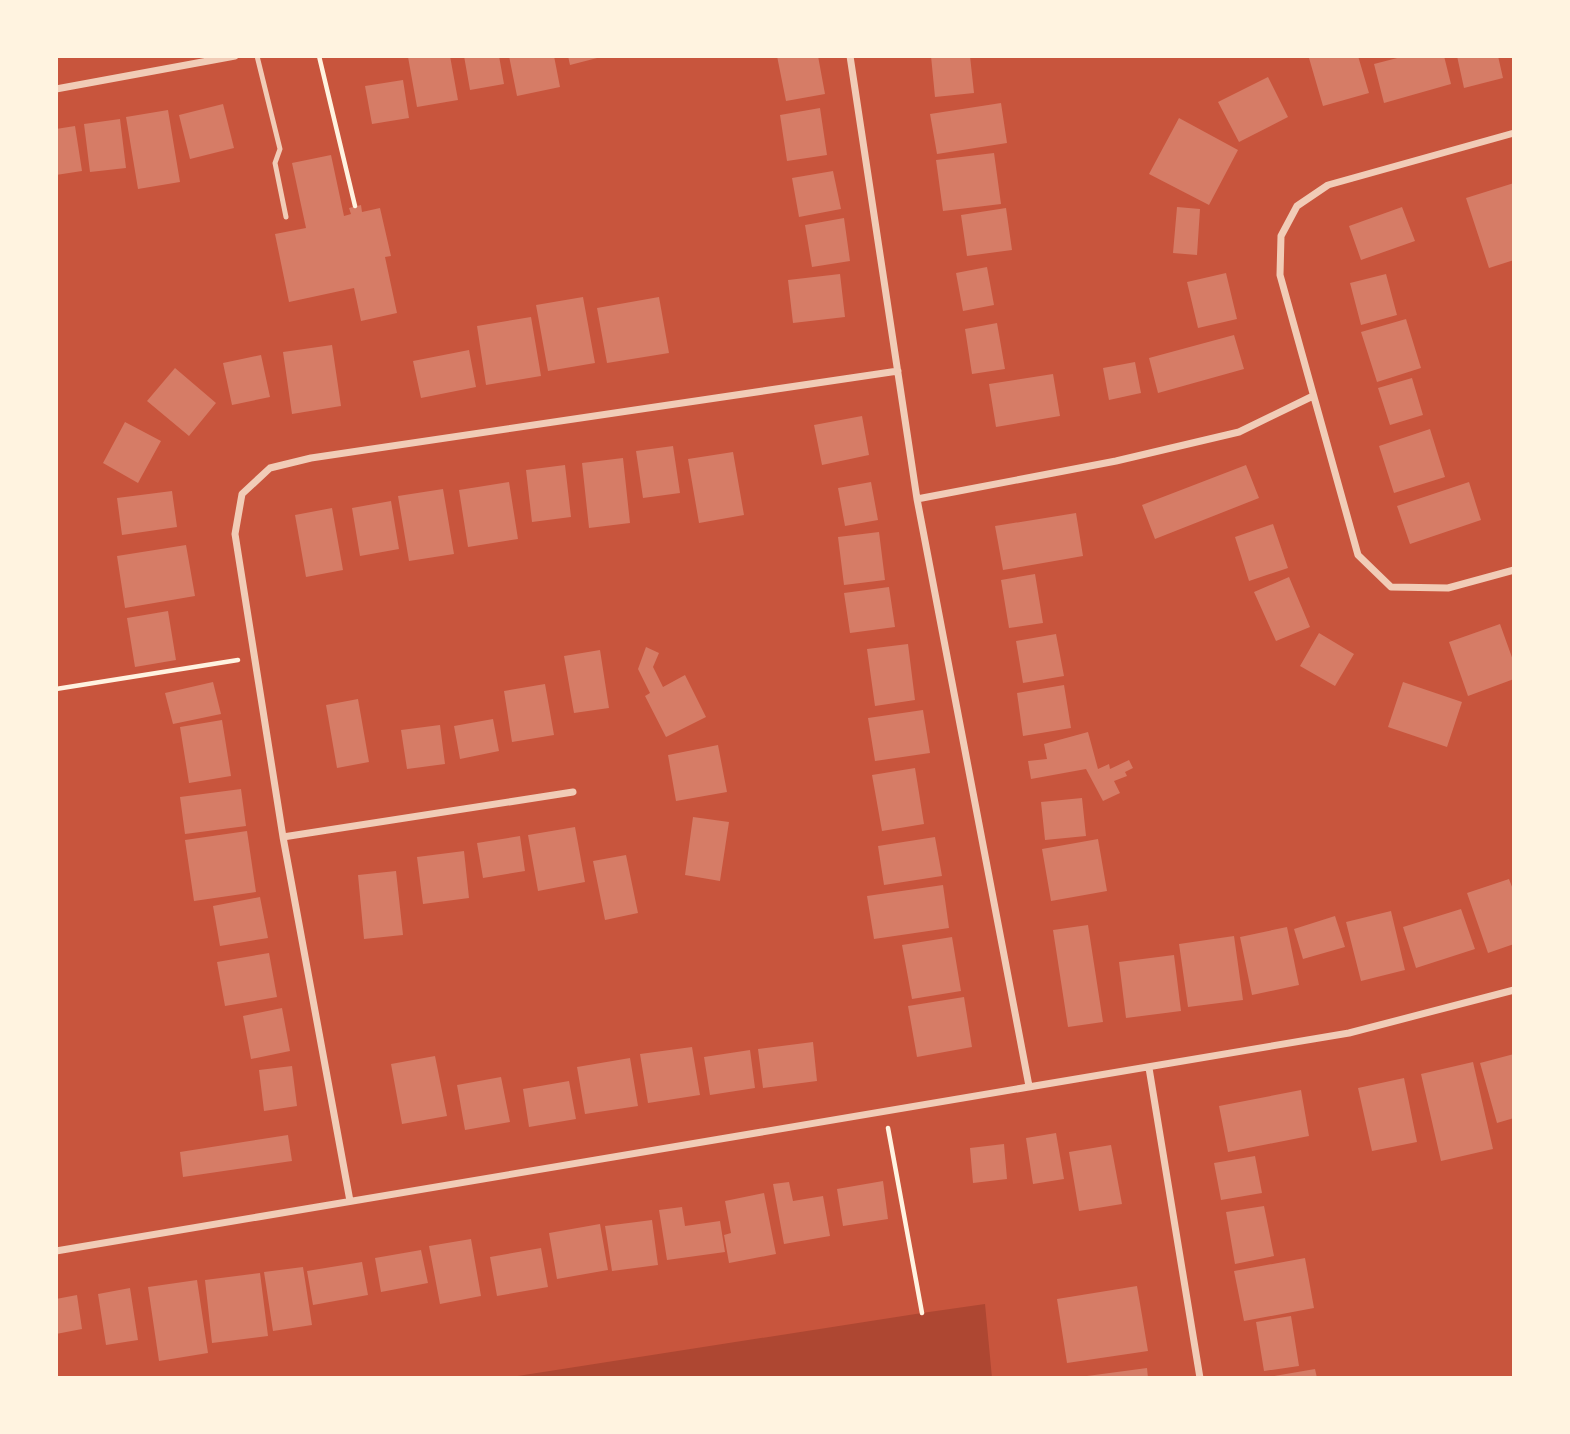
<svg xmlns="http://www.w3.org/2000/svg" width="1570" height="1434" viewBox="0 0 1570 1434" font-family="'Exo 2',sans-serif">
<rect width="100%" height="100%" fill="#c8553d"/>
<path fill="#ae4732" d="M985,1304l7,74h-488l418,-65z"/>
<path fill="#d67c66" d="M450,56l8,44 -41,7 -9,-50z
M464,56h35l5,28 -34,6z
M509,56h45l6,31 -43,9z
M568,56h32l1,1 -31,8z
M777,56h41l7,38 -39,7z
M931,56h39l4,37 -39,4z
M1317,56h41l11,37 -46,13 -14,-48z
M1405,56h39l7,28 -67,19 -10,-39z
M1457,56h41l5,22 -39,10z
M1268,77l20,40 -49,25 -21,-40z
M403,80l6,38 -37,6 -7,-38z
M1001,103l6,40 -70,11 -7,-40z
M223,104l11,44 -44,11 -11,-44z
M820,108l7,47 -40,6 -7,-46z
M168,110l12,72 -42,7 -12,-72z
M1179,118l59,32 -29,55 -60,-31z
M120,119l6,49 -36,4 -6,-48z
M75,126l7,45 -26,4v-46z
M994,153l7,51 -58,7 -7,-51z
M331,155l13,61 7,-2 -2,-6 12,-3 1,7 18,-4 11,48 -6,1 12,56 -36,8 -7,-33 -65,14 -14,-68 31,-6 -14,-65z
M833,171l8,38 -42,8 -7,-39z
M1514,183v77l-25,8 -23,-70z
M1177,207l23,2 -3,46 -24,-2z
M1402,207l13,34 -54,19 -12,-34z
M1006,208l6,42 -45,6 -6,-41z
M844,218l6,43 -38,6 -7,-42z
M987,267l7,38 -31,6 -7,-38z
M1226,273l11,46 -39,9 -11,-46z
M840,274l5,43 -52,6 -5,-43z
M1386,274l11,41 -36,10 -11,-42z
M583,297l12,66 -47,8 -12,-66z
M659,297l10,56 -62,10 -10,-55z
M531,317l10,59 -55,9 -9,-59z
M1406,319l15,49 -44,14 -16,-50z
M997,323l8,46 -33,5 -7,-45z
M1234,335l10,34 -86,24 -9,-35z
M332,345l9,61 -49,8 -9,-62z
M469,350l7,37 -55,11 -8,-37z
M261,355l9,42 -38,8 -9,-42z
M1135,362l6,31 -32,7 -6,-32z
M175,368l41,35 -27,33 -42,-35z
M1053,374l7,42 -64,11 -7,-43z
M1412,378l11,37 -33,10 -12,-37z
M862,416l7,39 -47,10 -8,-40z
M125,422l36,19 -23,42 -35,-20z
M1430,429l15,48 -51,16 -15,-47z
M673,446l7,47 -37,5 -7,-47z
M733,452l11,63 -45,8 -11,-64z
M623,458l7,65 -41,5 -7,-65z
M565,465l6,52 -39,5 -6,-52z
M1246,465l13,33 -104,41 -13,-34z
M509,482l9,57 -50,8 -9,-57z
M871,482l7,38 -33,6 -7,-38z
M1469,482l12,38 -71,24 -13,-38z
M443,489l11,65 -45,7 -11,-65z
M172,491l5,36 -55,8 -5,-37z
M391,501l8,48 -39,7 -8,-48z
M332,508l11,62 -37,7 -11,-62z
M1076,513l7,43 -80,14 -8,-44z
M1273,524l15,44 -39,13 -14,-44z
M879,532l6,48 -41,5 -6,-48z
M186,545l9,51 -70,12 -8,-52z
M1035,574l8,49 -34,5 -8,-48z
M1289,577l21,50 -34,14 -22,-49z
M889,587l6,40 -45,6 -6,-40z
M168,611l8,49 -41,7 -8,-49z
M1500,624l14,39v16l-46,17 -19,-54z
M1319,633l35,21 -19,32 -35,-20z
M1056,634l8,42 -41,7 -7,-42z
M908,644l7,56 -40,6 -8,-57z
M646,647l13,6 -6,14 10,20 22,-12 21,42 -40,20 -21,-41 5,-3 -12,-24z
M600,650l9,58 -35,5 -10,-57z
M213,682l8,32 -48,10 -8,-31z
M1403,682l59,20 -15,45 -59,-20z
M545,684l9,51 -42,7 -8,-51z
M1064,685l7,43 -48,8 -6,-43z
M358,699l11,63 -32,6 -11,-63z
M923,710l7,43 -55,8 -7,-43z
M493,719l6,32 -39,8 -6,-33z
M222,720l9,56 -42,7 -9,-56z
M440,725l5,39 -38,5 -6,-39z
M1088,732l10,37 11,-5 1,5 19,-9 4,8 -8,4 2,4 -13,5 6,12 -17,8 -17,-32 -55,10 -3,-18 19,-2 -3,-15z
M718,745l9,47 -51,9 -8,-46z
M915,768l9,56 -42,7 -10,-56z
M241,789l5,37 -61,8 -5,-37z
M1082,798l4,38 -41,4 -4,-38z
M693,817l36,5 -9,59 -35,-6z
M575,827l10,55 -47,9 -10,-56z
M247,831l9,61 -62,9 -9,-61z
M520,836l5,35 -42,7 -6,-35z
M935,837l7,39 -58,9 -6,-39z
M1098,839l9,52 -56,10 -9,-52z
M464,851l5,47 -46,6 -6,-47z
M626,855l12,58 -33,7 -12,-59z
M396,871l7,64 -39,4 -6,-64z
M1509,879l5,13v52l-26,9 -21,-60z
M943,885l6,43 -75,11 -7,-43z
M260,897l8,41 -48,8 -7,-40z
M1461,909l14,40 -59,19 -13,-41z
M1391,911l14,59 -44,11 -15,-59z
M1335,916l10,31 -42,12 -9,-30z
M1088,925l15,97 -35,5 -15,-97z
M1287,927l12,58 -47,10 -12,-58z
M1234,936l9,64 -55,7 -9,-63z
M952,937l9,54 -49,8 -10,-54z
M269,953l8,44 -52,9 -8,-44z
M1174,955l7,56 -55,7 -7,-56z
M964,997l8,50 -55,10 -9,-51z
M282,1008l8,43 -39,8 -8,-43z
M813,1042l4,39 -54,7 -5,-39z
M692,1047l8,48 -52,8 -8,-49z
M750,1050l5,38 -45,7 -6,-38z
M1514,1054v64l-17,5 -17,-60z
M435,1056l12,60 -45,8 -11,-60z
M630,1058l8,48 -53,8 -8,-47z
M1473,1062l20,87 -52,12 -20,-87z
M292,1066l5,40 -33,5 -5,-41z
M501,1077l9,45 -45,8 -8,-45z
M1404,1078l13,64 -45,9 -14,-63z
M569,1081l7,38 -47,8 -6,-38z
M1301,1090l8,46 -81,16 -9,-46z
M1056,1133l8,46 -31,5 -7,-46z
M288,1135l4,26 -109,16 -3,-25z
M1004,1144l3,35 -34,4 -3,-35z
M1111,1145l11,59 -43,7 -10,-59z
M1255,1156l7,37 -41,7 -7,-37z
M883,1181l5,38 -45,7 -6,-37z
M789,1182l4,19 30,-5 7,40 -46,8 -11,-60z
M764,1193l12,61 -47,9 -5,-28 7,-2 -6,-32z
M1264,1206l10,50 -39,8 -9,-52z
M682,1207l3,19 35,-5 5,31 -58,8 -8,-50z
M652,1220l6,45 -46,6 -7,-45z
M600,1224l8,46 -51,9 -8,-46z
M471,1239l10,57 -41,8 -11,-58z
M541,1248l7,39 -51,9 -7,-39z
M421,1250l7,33 -47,9 -6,-34z
M1305,1258l9,50 -70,13 -10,-50z
M362,1262l6,33 -55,10 -6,-34z
M303,1267l9,58 -39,6 -9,-59z
M260,1273l8,63 -56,7 -7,-63z
M197,1280l11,73 -49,8 -11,-74z
M1137,1286l11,65 -81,12 -10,-64z
M130,1288l8,52 -32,5 -8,-51z
M77,1295l5,34 -26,5v-35z
M1291,1316l8,50 -35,5 -8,-49z
M1147,1368l1,10h-61v-2z
M1315,1369l2,9h-48v-1z"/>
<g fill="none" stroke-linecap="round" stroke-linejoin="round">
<path stroke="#fff3e0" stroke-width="4.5" d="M319,56l36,150
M56,689l182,-29
M888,1128l34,185"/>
<path stroke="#f1ccb7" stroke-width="5" d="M257,56l23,93 -5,14 11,54"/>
<path stroke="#f1ccb7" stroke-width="7" d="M850,56l67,443 112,587
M56,89l179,-33
M1514,133l-186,52 -31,21 -16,30 -1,39 78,280 33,32 57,1 66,-18
M917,499l199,-38 123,-29 74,-36
M283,837l290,-45
M1149,1068l51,310
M350,1201l-67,-364 -48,-303 7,-40 28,-26 41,-10 587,-87
M56,1251l1293,-218 165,-43"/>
</g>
<rect width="1570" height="1434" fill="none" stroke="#fff3e0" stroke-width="116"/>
</svg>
